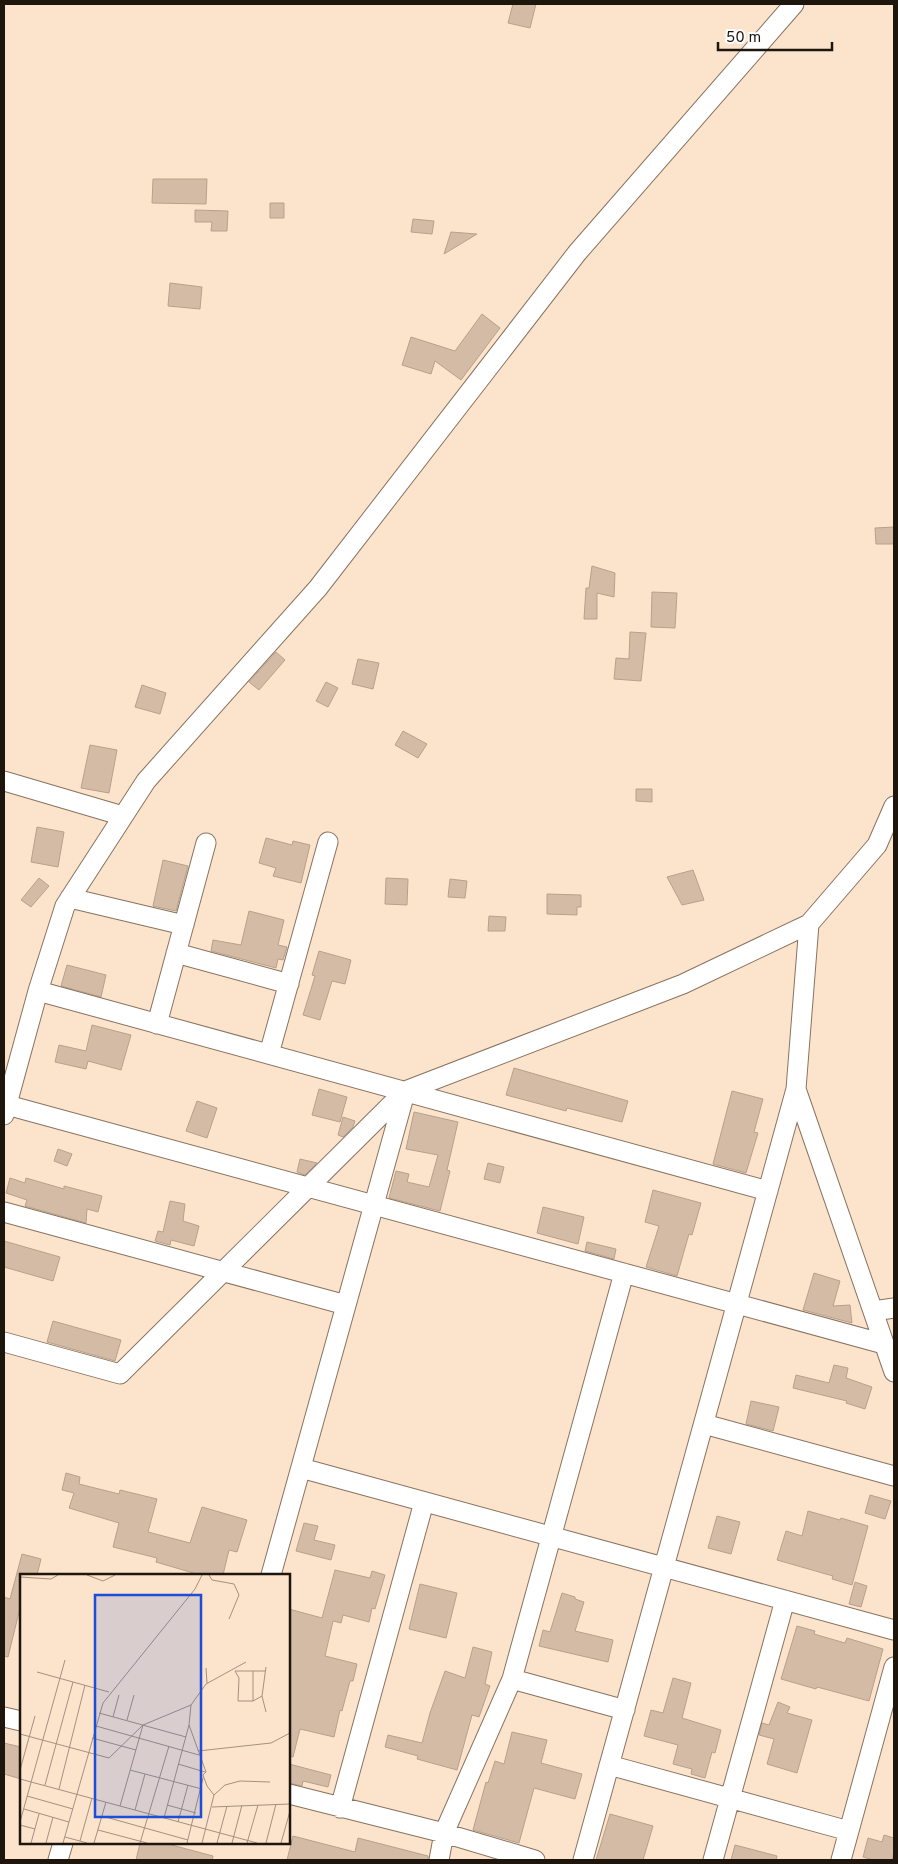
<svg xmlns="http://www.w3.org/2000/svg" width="898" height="1864" viewBox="0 0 898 1864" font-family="Overpass,sans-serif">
<rect width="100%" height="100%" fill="#fce3cc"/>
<path fill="#d3bba5" stroke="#b8a18b" d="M513,4h23l-6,24 -22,-5z
M153,179h54l-1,25 -54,-1z
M270,203h14v15h-14z
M195,210l33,1 -1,20h-16l1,-9h-17z
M413,219l21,2 -2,13 -21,-2z
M451,232l26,2 -33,20z
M170,283l32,4 -2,22 -32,-3z
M482,314l18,14 -39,52 -26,-19 -4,13 -29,-9 9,-28 44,14z
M894,527v17h-18l-1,-16z
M592,566l23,7 -1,24 -17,-4v26h-13l2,-31h3z
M652,592l25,1 -2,35 -24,-1z
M630,632l16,1 -5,48 -27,-2 2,-21 13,1z
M276,652l9,8 -26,30 -10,-8z
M358,659l21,4 -6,26 -21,-5z
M326,682l12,6 -10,19 -12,-6z
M142,685l24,8 -6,21 -25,-7z
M403,731l24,13 -9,14 -23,-13z
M90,745l27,5 -8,43 -28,-5z
M636,789h16v13l-16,-1z
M37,827l27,5 -6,35 -27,-5z
M266,838l26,7 1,-4 17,4 -9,38 -28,-7 3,-8 -17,-5z
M163,860l25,6 -12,45 -23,-5z
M693,870l11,30 -22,5 -15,-28z
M39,878l10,8 -18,21 -10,-7z
M386,878l22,1 -1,26 -22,-1z
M450,879l17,2 -2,17 -17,-1z
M547,894l34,1v12h-4v8l-30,-1z
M249,911l35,9 -6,25 9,2 -4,13 -5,-1 -2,9 -65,-17 2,-11 28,5z
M489,916l17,1 -1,14h-17z
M319,951l32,9 -6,24 -13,-3 -12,39 -17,-5 12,-39 -3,-1z
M67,965l39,10 -5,22 -40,-11z
M92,1025l39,10 -10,35 -33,-9 -2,8 -31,-7 4,-17 27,6z
M514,1068l114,33 -6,21 -55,-14 -1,3 -60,-16z
M319,1089l28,8 -7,25 -28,-7z
M732,1091l31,8 -9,33 4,1 -12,40 -33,-9z
M197,1101l20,7 -10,30 -21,-7z
M414,1112l44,10 -11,48 3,1 -10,40 -51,-13 7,-27 13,3 -2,8 22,5 9,-32 -32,-6z
M343,1117l12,4 -2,6 -10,10 -5,-2z
M58,1149l14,5 -5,12 -13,-5z
M300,1159l17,4 -12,12 -8,-3z
M488,1163l16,4 -4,16 -16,-4z
M10,1178l15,5 1,-5 38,11v-3l38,10 -4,16 -11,-3 -1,14 -61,-17 2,-6 -21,-7z
M653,1190l48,13 -9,32 -3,-1 -12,42 -31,-9 13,-41 -14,-4z
M170,1201l15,3 -2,17 16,5 -5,20 -23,-6 -1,5 -15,-4 3,-10 5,1z
M543,1207l41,10 -6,27 -41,-11z
M4,1241l56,16 -7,24 -49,-14z
M587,1242l29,7 -2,10 -29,-8z
M814,1273l26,8 -7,25 17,-1 2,18 -49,-13z
M53,1321l68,19 -6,21 -68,-19z
M834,1365l14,3 -2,10 26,9 -7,22 -19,-6 1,-2 -54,-13 3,-13 33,8z
M751,1401l28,6 -6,24 -27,-7z
M66,1473l14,4 -1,7 40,10 1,-4 37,9 -9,33 42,11 12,-36 45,13 -10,32 -8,-2 -6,25h-23l-44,-13 1,-4 -44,-11 6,-24 -50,-15 5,-15 -12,-3z
M870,1495l21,6 -6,18 -20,-6z
M808,1511l32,9 1,-2 27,8 -16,59 -20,-6 1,-3 -56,-16 9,-29 16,5z
M717,1516l23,6 -9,32 -23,-6z
M304,1523l14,3 -4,14 21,5 -4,15 -35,-9z
M22,1554l19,5 -4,16h-16v29l-13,53 -4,-1v-59l6,2z
M335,1570l35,8 2,-7 13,4 -10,34 -3,-1 -3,14 -26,-7 -2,8 -8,-2 -8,35 32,8 -4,17h-3l-8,30 -2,-1 -6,27 -34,-8 -7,28 -4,-1v-147l33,9z
M855,1582l12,4 -6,21 -12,-3z
M420,1584l37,9 -11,45 -37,-9z
M562,1593l13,4v2l9,3 -9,29 38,9 -5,22 -69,-16 4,-16 7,2z
M797,1626l18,5 -1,3 31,9 2,-5 36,11 -14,52 -52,-14 -1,2 -35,-10z
M473,1647l19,5 -7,32 5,2 -11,31 -7,-2 -15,55 -40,-11 1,-3 -33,-9 3,-12 34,8 8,-30 15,-42 20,7z
M673,1678l18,5 -9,35 39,12 -6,23 -3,-1 -7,26 -14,-4 1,-5 -19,-5 5,-19 -34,-9 7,-26 12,3z
M778,1702l12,5 -3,6 25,7 -15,53 -30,-9 7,-25 -15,-4 3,-12 7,2z
M512,1732l35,8 -6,23 41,11 -7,25 -41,-11 -15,55 -46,-13 13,-48 2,1 7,-22 9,3z
M4,1743l17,4v32l-17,-5z
M289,1764l42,11 -3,12 -25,-6 -1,5 -13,-3z
M610,1814l43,12 -10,34h-47z
M884,1835l10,3v14l-2,8h-19l-10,-3 5,-19 14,4z
M293,1836l62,16 3,-14 70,18v4h-141z
M140,1843h24l49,13 -1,4h-76z
M735,1845l42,11 -1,4h-45z"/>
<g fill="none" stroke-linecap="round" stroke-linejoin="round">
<g stroke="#89735f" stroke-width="21">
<path id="minor" d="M4,781l119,35
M70,898l114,27
M176,953l113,31
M38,991l730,200
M157,1024l49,-181
M269,1054l59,-212
M796,1089l98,283
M7,1105l877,239
M4,1115l34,-124 27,-85 81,-125 172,-193 259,-335 217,-249
M4,1212l342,93
M873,1311l21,-3
M4,1342l116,32 285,-283 278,-107 126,-60 68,-79 17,-39
M704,1424l190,52
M301,1468l593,162
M271,1575l134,-482
M512,1679l113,31
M4,1717l17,4
M609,1765l240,66
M289,1794l155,39 91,27
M340,1808l84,-306
M58,1860l5,-17
M439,1860l5,-27 68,-154 112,-406
M583,1860l213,-771 13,-165
M713,1860l72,-260
M841,1860l53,-193"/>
</g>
<use href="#minor" stroke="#fff" stroke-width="19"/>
</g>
<g transform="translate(20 1574)">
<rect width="270" height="270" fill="#fce3cc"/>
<path fill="none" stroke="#a39180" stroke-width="1" d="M67,1l16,6 12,-6M189,1l3,5 22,4 5,11 -10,24M0,3l31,2 7,-4M186,94l1,15M17,98l72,20M242,122l-9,5h-15l1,-23 -4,-7h31M233,127v-30M246,138l-4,-16 4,-29M79,139l87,24M93,143l6,-22M107,146l7,-25M169,151l17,47 -3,3 4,11 7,9 -12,48M76,152l103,29M0,160l89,24 34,-33 48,-20 15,-21 40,-22M72,164l44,12M178,177l73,-8 19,-10M158,190l27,8M0,196l15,-54M110,196l72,19M0,205l237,64M25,211l28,-103M39,215l26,-104M194,221l11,-10 15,-4 30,1M7,222l46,13M147,231l29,8M100,232l23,-81M192,233l78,-3M4,235l45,13M115,236l10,-36M82,242l86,24M144,244l25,-93 2,-20M0,248l45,-162M158,248l10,-37M0,251l15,4M78,256l49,13M45,263l22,6M60,267l12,-43M11,269l8,-29M26,269l7,-26M43,269l40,-140 92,-114 7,-14M74,269l12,-41M120,269l29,-97M167,269l16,-65M197,269l10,-37M212,269l10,-38M227,269l11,-38M246,269l10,-39M261,269l9,-32"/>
<path fill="#1d4ed8" fill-opacity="0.15" stroke="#1d4ed8" stroke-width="2.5" d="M75,21h106v222h-106z"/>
<rect width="270" height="270" fill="none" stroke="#1e150d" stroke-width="2.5"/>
</g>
<rect width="898" height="1864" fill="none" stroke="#1e150d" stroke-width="10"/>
<path d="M718 42v8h114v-8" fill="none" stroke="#1e150d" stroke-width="2.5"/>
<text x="726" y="42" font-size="15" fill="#1e150d" stroke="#ffffff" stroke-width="4" paint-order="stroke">50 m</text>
</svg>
